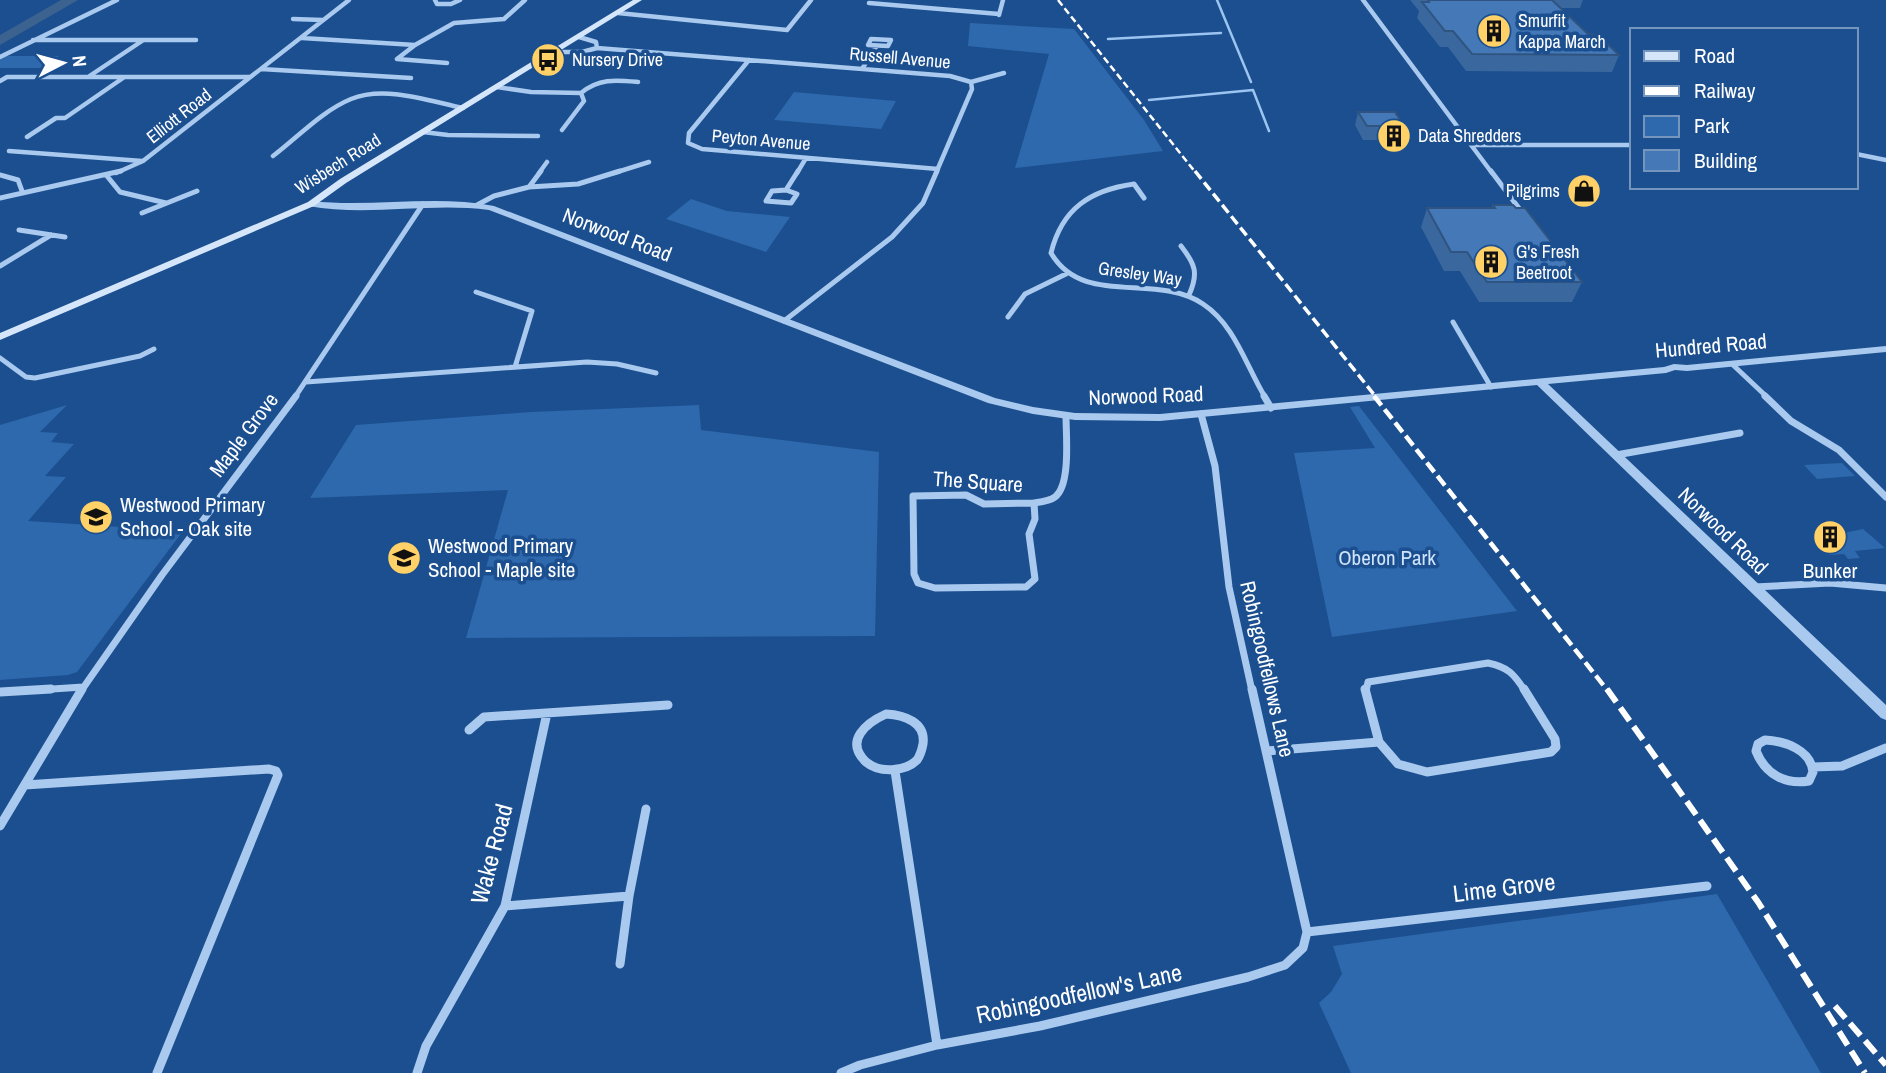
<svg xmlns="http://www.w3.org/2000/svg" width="1886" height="1073" viewBox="0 0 1886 1073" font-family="'Archivo Narrow',sans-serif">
<rect width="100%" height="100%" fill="#1b4f8f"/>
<path fill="#2e69ad" d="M970,23l104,6 70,91 19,31 -148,17 34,-114 -81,-8z
M7,56h52l-19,12h-40v-9z
M794,92l102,9 -15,28 -107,-9z
M691,199l36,12 63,6 -24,35 -100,-33z
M67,405l-27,27 18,1 -7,9 23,2 -29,32 21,1 -38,44 155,10 -106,141 -9,3 -68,5v-255z
M699,405l2,25 178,22 -4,184 -409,2 42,-148 -198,8 46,-73 175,-13z
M1359,406l158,205 -185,26 -38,-184 81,-5 -25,-41z
M1842,463l13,13 -38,3 -13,-14z
M1863,529l22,19 -30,3 5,7 -12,1 -4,-5 -15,1 -13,-16 7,-2 4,4 10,-3 -3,-3z
M1717,894l104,179h-470l-32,-70 12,-11 11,-18 -9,-28z"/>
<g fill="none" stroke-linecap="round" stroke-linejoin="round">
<path stroke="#9cc4f0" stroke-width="2.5" d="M1217,0l34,82
M1108,39l113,-6
M1149,100l104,-10 16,41"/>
<path fill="#3c6290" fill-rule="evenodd" d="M61,0h17l-78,45v-10z"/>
<path stroke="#a9c9ee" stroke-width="4.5" d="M435,0l2,4h14l9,-4
M1363,0l129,173
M869,3l130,11
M618,13l169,17 24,-30
M999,15l4,-15
M293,19l30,1
M302,38l113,7 39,-22 50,-4 21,-19
M871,39l20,1 -3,6 -20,-1z
M33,40h163
M415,45l-18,14 50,4
M597,48l353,28 21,6 1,7 -36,84
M554,52h28l15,-4 -1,-6 -17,-5
M0,57l117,-57
M749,60l-60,73 -1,10 14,6 236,20
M261,69l150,9
M862,69l14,-22
M88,77l54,-36
M0,81l7,-4h243
M971,82l33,-9
M497,87l34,5 50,1
M562,130l22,-29 -3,-8c18,-15 35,-13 57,-11
M423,132l25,3 90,1
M27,137l29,-19h9l58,-40
M1471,145h161
M9,151l133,10
M1856,154l30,6
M273,156c25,-19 49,-45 78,-57 34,-14 78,2 112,9
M116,173l27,-12 206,-161
M539,173l8,-11
M614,173l35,-11
M797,173l9,-15"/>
<path stroke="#a9c9ee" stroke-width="5" d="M1491,171l33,44
M0,175l18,5 4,11
M107,176l13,16 46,11
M529,187l49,-3 42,-13
M786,190l11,4 -6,9 -25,-2 6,-10z
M786,190l12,-19
M0,198l121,-27
M1144,198l-10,-14c-43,6 -72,24 -83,69 32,55 105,19 152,51 32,21 43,62 62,93
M477,205l17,-9 35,-9 12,-16
M142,213l55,-22
M19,230l46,7
M1181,246c14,18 18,27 8,49
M0,266l51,-31
M476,292l56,19 -17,56
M1008,317l17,-23 41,-20
M784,321l108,-84 31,-34 14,-32
M1453,322l38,65
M0,358l26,19 9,1 105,-22 14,-7
M1732,364l35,33
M306,382l281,-20 30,2 39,9
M295,397l128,-193"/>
<path stroke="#a9c9ee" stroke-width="7" d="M1264,396l7,12
M1765,396l26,25 48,29 47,47
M1201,414l14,52 14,121 23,104
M1616,455l124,-22
M966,495l18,9 50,-1 1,16 -6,15 6,45 -9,8 -91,1 -17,-5 -4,-9 -1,-78z
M1034,503c7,-1 16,-2 21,-6 16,-12 11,-62 11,-81
M1754,587l76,-4 56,5
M22,691l61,-4
M81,691l81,-116 134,-179
M1366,691l2,-9 120,-19c20,4 26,11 37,28"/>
<path stroke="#a9c9ee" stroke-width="9" d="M1365,689l14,53
M0,692l51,-3
M886,714c18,1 40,8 37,30 -1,5 -3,12 -6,16 -12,12 -38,13 -51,2 -22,-21 0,-39 20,-48z
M469,730l15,-13 184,-12
M1765,740c20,1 46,10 48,32l-4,9c-24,4 -44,-7 -53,-30l2,-7z
M1379,742l19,22 29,8 124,-20 5,-5 -1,-8 -31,-50
M1267,751l112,-9
M1813,767l29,-1 44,-18
M895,771l42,274
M25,785l244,-16 7,2 2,4 -121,298
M0,826l82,-137
M505,906l124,-10
M1307,932l400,-46
M620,964l9,-68 17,-87
M417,1073l9,-27 79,-140 42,-193
M841,1073l19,-8 77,-20 103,-19 208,-49 37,-12 18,-17 4,-16 -55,-243"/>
<path fill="#a9c9ee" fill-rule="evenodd" d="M311,201c61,7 123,-7 183,5l501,192 38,9 42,6 85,1 504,-47 10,-3 13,1 199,-19v6l-199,19 -12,-1 -9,3 -118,11 338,321v15l-5,-2 -344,-333 -377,36 -85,-1 -42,-6 -45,-11 -499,-193c-60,-8 -121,7 -181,-4v-4z"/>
<path fill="#d6e6fa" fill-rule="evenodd" d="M633,0h9l-296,183 -32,23 -314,134v-7l308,-131 32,-23z"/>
<path stroke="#fff" stroke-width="2.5" stroke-dasharray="7 3.5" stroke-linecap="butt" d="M1058,0l138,173"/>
<path stroke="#fff" stroke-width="3.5" stroke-dasharray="10 4.5" stroke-linecap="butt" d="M1195,171l181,226"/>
<path stroke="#fff" stroke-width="4.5" stroke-dasharray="12 5" stroke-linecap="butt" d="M1374,396l234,295"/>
<path stroke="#fff" stroke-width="6" stroke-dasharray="16 7" stroke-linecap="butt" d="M1607,689l151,213 107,171
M1835,1006l51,59"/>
</g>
<path fill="#3a679d" d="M1410,0h173l-3,8h-20l28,26 31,21 -7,17 -146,-1 -18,-24h-8l-23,-29 2,-7z
M1358,112l46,14 -4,14h-37l-8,-15z
M1493,205l89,77 -10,20h-93l-19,-31h-16l-23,-44 6,-19h64z"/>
<path fill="#4478b7" stroke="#305480" stroke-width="2" d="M1428,0h124l36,34 10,1 21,20 -147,-1 -19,-23h-8l-23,-29h7z
M1358,112h37l9,14h-37z
M1493,205h20l3,3h9l57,74h-95l-20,-30h-16l-24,-44h68z"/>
<defs>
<g id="building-disc" transform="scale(1.75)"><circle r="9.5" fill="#ffd166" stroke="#1b4f8f"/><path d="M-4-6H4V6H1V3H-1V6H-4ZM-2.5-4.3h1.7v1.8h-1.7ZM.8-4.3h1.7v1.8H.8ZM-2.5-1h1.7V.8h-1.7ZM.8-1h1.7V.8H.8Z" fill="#111"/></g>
<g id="bus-disc" transform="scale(1.75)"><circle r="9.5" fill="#ffd166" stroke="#1b4f8f"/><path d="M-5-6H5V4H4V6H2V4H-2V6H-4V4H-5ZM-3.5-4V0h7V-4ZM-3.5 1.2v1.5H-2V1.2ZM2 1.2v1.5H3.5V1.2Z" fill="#111"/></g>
<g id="shop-disc" transform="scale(1.75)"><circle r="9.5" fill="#ffd166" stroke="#1b4f8f"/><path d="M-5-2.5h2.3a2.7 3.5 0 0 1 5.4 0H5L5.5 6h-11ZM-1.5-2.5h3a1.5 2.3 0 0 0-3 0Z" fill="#111"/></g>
<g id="school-disc" transform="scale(1.75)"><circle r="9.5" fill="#ffd166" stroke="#1b4f8f"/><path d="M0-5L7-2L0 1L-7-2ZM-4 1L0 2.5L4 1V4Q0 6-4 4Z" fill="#111"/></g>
</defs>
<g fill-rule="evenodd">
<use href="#building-disc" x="1494" y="31"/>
<use href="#bus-disc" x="548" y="60"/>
<use href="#building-disc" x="1394" y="136"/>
<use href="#shop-disc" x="1584" y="191"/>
<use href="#building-disc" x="1491" y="262"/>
<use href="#school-disc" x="96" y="517"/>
<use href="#building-disc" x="1830" y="537"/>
<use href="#school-disc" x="404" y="558"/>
</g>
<g text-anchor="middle" stroke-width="7" stroke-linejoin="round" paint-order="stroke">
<g font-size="18" fill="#fff" stroke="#1b4f8f" text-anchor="start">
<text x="1518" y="27">Smurfit<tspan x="1518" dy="21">Kappa March</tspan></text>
<text x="572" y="66">Nursery Drive</text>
<text x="1418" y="142">Data Shredders</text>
<text x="1560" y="197" text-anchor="end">Pilgrims</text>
<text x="1516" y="258">G's Fresh<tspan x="1516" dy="21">Beetroot</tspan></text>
</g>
<g font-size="18" fill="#fff" stroke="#1b4f8f">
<text transform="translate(900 58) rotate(5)" y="6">Russell Avenue</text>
<text transform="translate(179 116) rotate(-38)" y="6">Elliott Road</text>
<text transform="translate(761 140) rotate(5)" y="6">Peyton Avenue</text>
<text transform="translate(338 164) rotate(-32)" y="6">Wisbech Road</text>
<text transform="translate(1140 274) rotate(8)" y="6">Gresley Way</text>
</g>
<g font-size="21" fill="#fff" stroke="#1b4f8f">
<text transform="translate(617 235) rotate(21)" y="7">Norwood Road</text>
<text transform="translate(1711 346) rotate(-5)" y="7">Hundred Road</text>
<text transform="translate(1146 396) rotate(-2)" y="7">Norwood Road</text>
<text transform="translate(244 435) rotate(-53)" y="7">Maple Grove</text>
<text transform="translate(978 482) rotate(4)" y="7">The Square</text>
<text transform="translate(1723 531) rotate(44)" y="7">Norwood Road</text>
<text transform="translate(1267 669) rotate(77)" y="7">Robingoodfellows Lane</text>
</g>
<g font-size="21" fill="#fff" stroke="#1b4f8f" text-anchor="start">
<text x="120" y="512">Westwood Primary<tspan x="120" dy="24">School - Oak site</tspan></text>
<text x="428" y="553">Westwood Primary<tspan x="428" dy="24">School - Maple site</tspan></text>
<text x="1830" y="578" text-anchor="middle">Bunker</text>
</g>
<g font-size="21" fill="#cfe3fa" stroke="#1b4f8f">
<text x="1387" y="565">Oberon Park</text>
</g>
<g font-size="24" fill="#fff" stroke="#1b4f8f">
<text transform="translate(492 854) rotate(-75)" y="8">Wake Road</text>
<text transform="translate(1504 888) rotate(-7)" y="8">Lime Grove</text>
<text transform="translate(1079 994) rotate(-12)" y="8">Robingoodfellow's Lane</text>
</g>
</g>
<rect x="1630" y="28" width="228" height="161" fill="#1b4f8f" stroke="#7695bc" stroke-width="2"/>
<rect x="1644" y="51" width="35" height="10" fill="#d6e6fa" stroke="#7695bc" stroke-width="2"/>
<text x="1694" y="63" font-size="21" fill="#ffffff">Road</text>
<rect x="1644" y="86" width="35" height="10" fill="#ffffff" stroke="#7695bc" stroke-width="2"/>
<text x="1694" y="98" font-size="21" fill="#ffffff">Railway</text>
<rect x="1644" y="116" width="35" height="21" fill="#2e69ad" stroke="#7695bc" stroke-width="2"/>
<text x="1694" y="133" font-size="21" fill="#ffffff">Park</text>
<rect x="1644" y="150" width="35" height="21" fill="#4478b7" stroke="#7695bc" stroke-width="2"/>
<text x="1694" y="168" font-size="21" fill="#ffffff">Building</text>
<g transform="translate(63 63) rotate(84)" stroke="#1b4f8f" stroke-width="5" paint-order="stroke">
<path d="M0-5L12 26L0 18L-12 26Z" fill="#ffffff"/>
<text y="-10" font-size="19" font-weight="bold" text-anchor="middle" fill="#ffffff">N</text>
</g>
</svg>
